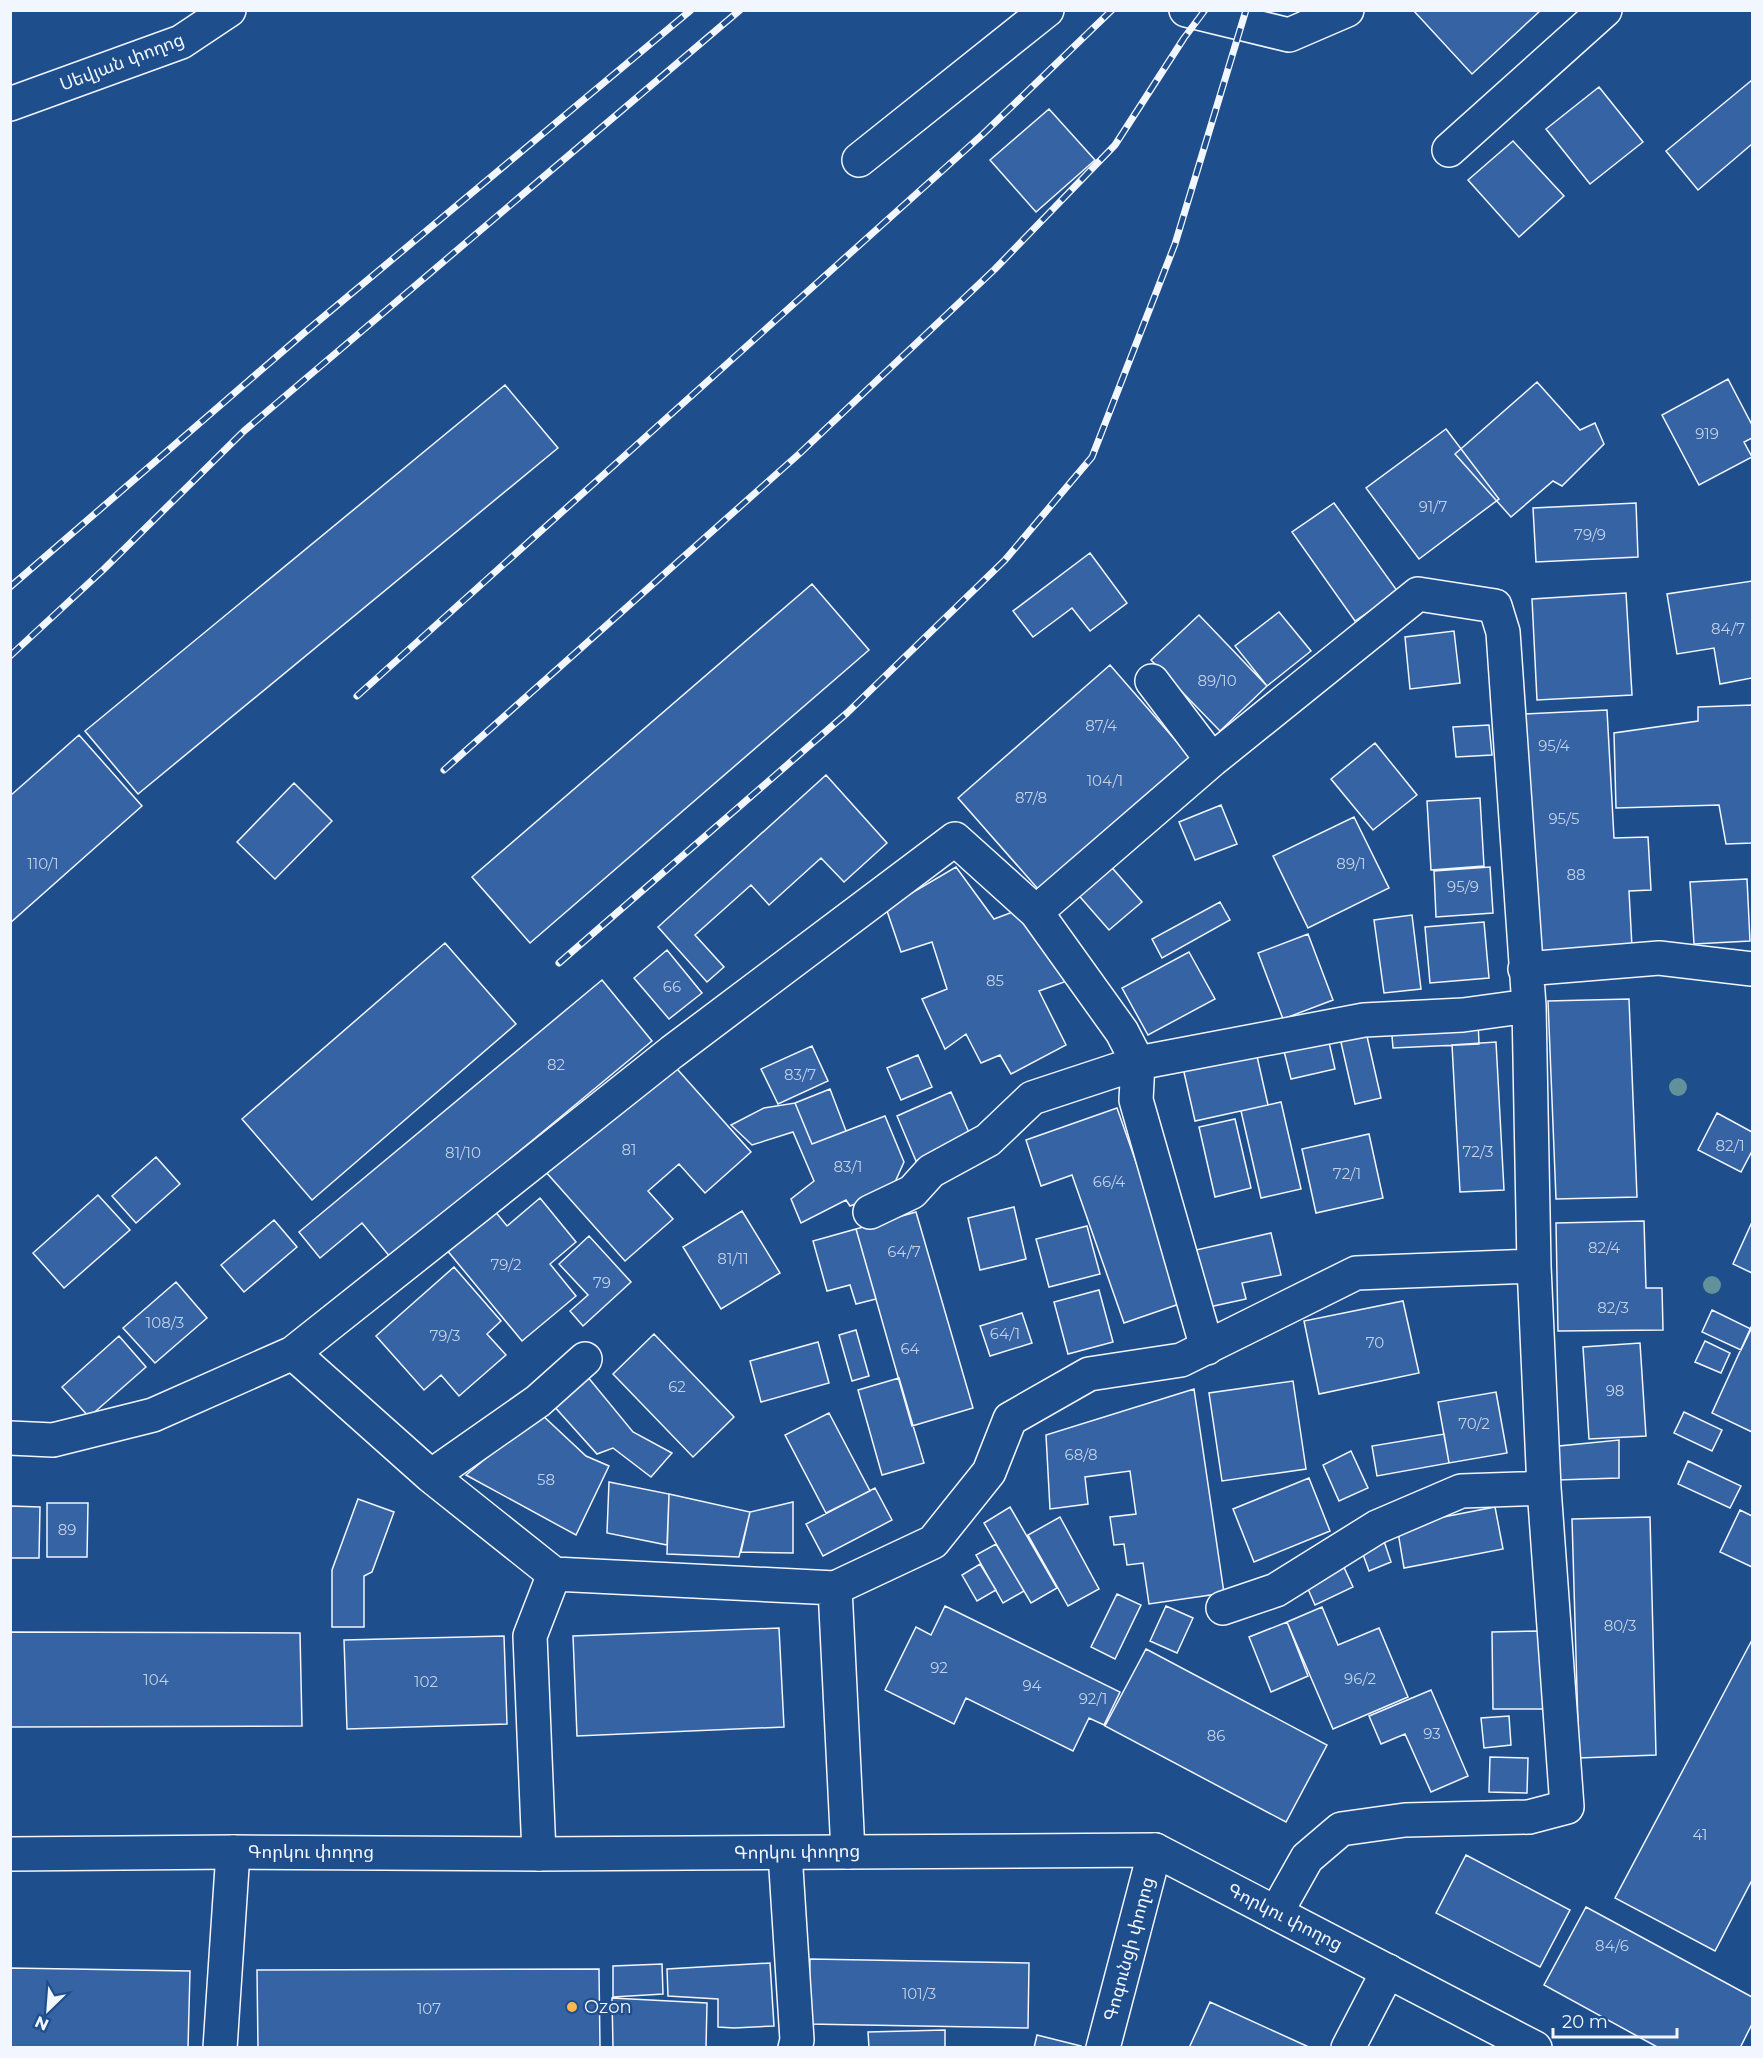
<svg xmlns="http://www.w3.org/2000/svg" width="1763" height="2058" viewBox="0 0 1763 2058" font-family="Montserrat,'Noto Sans Armenian',sans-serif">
<rect width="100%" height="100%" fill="#1f4e8c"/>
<path fill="#3563a3" stroke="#f2f6ff" stroke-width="1.5" d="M1413,10h128l-69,64z
M1752,80v64l-54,46 -32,-39z
M1599,87l44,55 -53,42 -44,-55z
M1049,109l46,51 -59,52 -46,-52z
M1513,141l51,55 -45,41 -51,-57z
M1728,379l24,46v13l-8,4 8,15 -53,28 -37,-70z
M1537,382l43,48 15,-7 9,21 -42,42 -9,-5 -42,36 -56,-63z
M505,385l53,63 -420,346 -53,-63z
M1446,429l53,70 -80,60 -53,-71z
M1334,503l64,89 -43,29 -63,-89z
M1636,503l2,54 -102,5 -3,-54z
M1090,553l37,50 -37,28 -18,-23 -39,29 -20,-26z
M1752,581v97l-32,6 -6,-36 -37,6 -10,-60z
M812,584l57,66 -339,293 -58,-66z
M1626,593l6,102 -95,5 -5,-101z
M1279,612l32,39 -44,35 -32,-40z
M1199,615l68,71 -47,45 -69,-71z
M1454,631l6,52 -50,6 -5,-52z
M1110,665l80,92 -152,132 -80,-91z
M1752,705v138l-26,1 -7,-39 -103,3 -2,-75 84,-12v-14z
M1607,710l7,128 34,-1 3,53 -22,1 3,56 -96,5 -14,-238z
M1489,725l3,30 -36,2 -3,-30z
M79,735l63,71 -132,117v-127z
M1375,743l42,52 -44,35 -42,-51z
M826,775l61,68 -43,39 -23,-24 -52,47 -18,-20 -56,50 29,32 -17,15 -49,-55z
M294,783l38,38 -57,58 -38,-37z
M1480,798l4,68 -53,4 -4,-69z
M1221,805l16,39 -42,16 -16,-38z
M1354,817l35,71 -81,40 -35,-72z
M1107,862l35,40 -33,28 -35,-40z
M956,867l38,52 24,-9 52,70 -31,11 27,54 -55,29 -11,-19 -19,8 -15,-29 -21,15 -23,-50 25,-10 -15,-47 -31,10 -15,-44z
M1490,867l3,46 -57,4 -2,-46z
M1747,879l3,62 -56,3 -4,-62z
M1220,902l10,18 -68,38 -10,-19z
M1412,915l9,74 -37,4 -10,-73z
M1484,922l5,56 -59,5 -5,-56z
M1308,934l25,66 -50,19 -25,-66z
M445,943l71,81 -204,176 -70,-81z
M667,950l35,43 -33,26 -35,-41z
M1189,952l26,47 -67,36 -26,-47z
M602,980l50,61 -261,217 -29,-35 -42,35 -21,-26z
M1629,999l8,198 -81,2 -8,-198z
M1478,1020l1,24 -86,4 -2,-24z
M1366,1032l15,66 -26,6 -15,-66z
M1328,1038l7,31 -44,10 -8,-32z
M1496,1042l8,148 -44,2 -8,-147z
M1254,1043l14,62 -73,16 -14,-62z
M812,1046l16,35 -50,23 -17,-35z
M918,1055l14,32 -31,13 -14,-32z
M670,1061l81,91 -46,41 -26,-29 -31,27 25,28 -48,42 -80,-90z
M830,1089l16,42 -34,13 -17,-41z
M951,1092l20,45 -55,24 -19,-45z
M1281,1102l20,87 -40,9 -20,-87z
M795,1103l17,41 73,-28 19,46 -9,20 -14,12 -31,12 -4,-6 -45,23 -10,-24 23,-18 -21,-49 -41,13 -21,-20 33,-17z
M1117,1108l68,194 -61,21 -52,-148 -31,11 -15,-46z
M1717,1113l35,19v19l-11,21 -43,-22z
M1235,1119l16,69 -36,9 -16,-70z
M1369,1134l14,64 -67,15 -14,-64z
M156,1157l24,27 -44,39 -24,-27z
M98,1195l32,35 -66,58 -31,-35z
M540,1198l36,44 -26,22 26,32 -54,45 -76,-92 48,-39 13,16z
M1014,1207l12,52 -46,11 -12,-52z
M742,1211l38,62 -59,36 -38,-62z
M916,1212l57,196 -61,18 -56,-197z
M274,1220l23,27 -53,45 -23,-27z
M1644,1221l2,67h16l1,42 -105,1 -2,-108z
M1752,1222v51l-19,-9z
M1087,1226l13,48 -51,13 -13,-48z
M856,1229l20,70 -20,5 -6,-19 -23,6 -14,-50z
M1271,1233l10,42 -39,8 4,16 -37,8 -13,-57z
M589,1236l42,46 -48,44 -13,-15 18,-16 -29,-31z
M454,1267l47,54 -14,13 19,21 -47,41 -18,-21 -17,15 -48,-54z
M176,1282l31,36 -52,45 -32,-35z
M1099,1290l14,52 -45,12 -14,-52z
M1403,1301l16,72 -100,21 -15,-73z
M1712,1310l39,19 -10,21 -39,-18z
M1022,1313l10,30 -42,13 -10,-30z
M1752,1325v107l-40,-19z
M856,1330l13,46 -17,5 -13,-46z
M654,1334l80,83 -41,40 -80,-83z
M119,1336l27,31 -57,50 -27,-30z
M1705,1341l25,12 -9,20 -26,-11z
M818,1342l11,41 -68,19 -11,-41z
M1640,1343l6,93 -57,3 -6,-92z
M587,1376l46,56 39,21 -21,24 -38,-29 -16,6 -44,-49z
M899,1378l25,85 -42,12 -24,-85z
M1293,1381l13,88 -84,12 -13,-88z
M1194,1389l30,204 -75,11 -6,-41 -16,2 -3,-21 -10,1 -4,-28 26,-3 -6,-43 -45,6 3,27 -38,5 -4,-74z
M1496,1392l11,61 -58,10 -11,-61z
M1684,1412l38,18 -10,21 -38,-18z
M540,1413l46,43 23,10 -33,69 -110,-60z
M829,1413l41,78 -44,22 -41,-78z
M1444,1434l5,29 -72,13 -5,-30z
M1619,1440v38l-62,2 2,-34z
M1351,1451l17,37 -29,13 -16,-36z
M1688,1461l53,25 -11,22 -52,-24z
M1309,1478l21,53 -76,31 -21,-53z
M609,1482l60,12 -2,51 -60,-12z
M875,1488l17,32 -69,36 -17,-32z
M669,1494l81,18 -11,45 -72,-3z
M358,1499l36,13 -22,60 -8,4v51h-32v-57z
M793,1502v51l-52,-1 9,-40z
M47,1503h41l-1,54h-40z
M10,1506l30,1 -1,51h-29z
M1010,1507l47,81 -26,15 -47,-80z
M1495,1507l8,42 -99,19 -7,-42z
M1740,1510l12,6v51l-32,-15z
M1060,1517l39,72 -31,17 -40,-71z
M1650,1517l6,238 -77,3 -7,-239z
M1383,1538l8,24 -22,9 -9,-25z
M996,1544l28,47 -21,12 -27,-48z
M1342,1563l11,24 -38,18 -11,-25z
M980,1564l16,26 -19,11 -15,-26z
M1117,1594l24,11 -26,54 -24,-12z
M945,1606l175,86 -16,33 -15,-7 -16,33 -107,-53 -12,26 -69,-34 31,-63 15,8z
M1166,1606l27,12 -16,35 -27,-12z
M1322,1607l16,38 41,-17 29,69 -75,32 -46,-107z
M1287,1622l21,54 -37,16 -22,-55z
M779,1628l5,99 -207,9 -4,-100z
M1542,1631l1,78h-50l-1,-77z
M10,1632l290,1 2,93 -292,1z
M504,1636l3,88 -160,5 -3,-89z
M1752,1640v240l-37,71 -100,-53z
M1146,1649l181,96 -41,77 -181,-96z
M1431,1690l37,86 -37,16 -26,-58 -24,10 -12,-28z
M1509,1716l2,29 -27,3 -3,-30z
M1490,1757l38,1 -1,35 -38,-1z
M1466,1855l104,55 -30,57 -104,-54z
M1586,1907l166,90v27l-12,24h-81l-115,-63z
M810,1959l219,4 -1,65 -220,-4z
M770,1963l4,63 -40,2 -16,-1v-28l-50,-3 -1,-27z
M662,1964l1,30 -50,3v-31z
M10,1968l180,3 -2,77h-178z
M599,1969l1,79h-342l-1,-78z
M612,1998l95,5 -1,45h-93z
M1210,2002l101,46h-122z
M945,2030v18h-76l-1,-16z
M1037,2035l44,11 -1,2h-46z"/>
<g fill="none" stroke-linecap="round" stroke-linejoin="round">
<g stroke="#f2f6ff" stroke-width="36">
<path id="minor" d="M1186,10l103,25 58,-25
M10,104l171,-62 48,-32
M1449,150l156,-140
M859,160l188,-150
M1152,681l60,79
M1525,969l134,-11 93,11
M870,1212l42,-20 19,-21 57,-31 44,-42 106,-35 226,-43 99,-5 66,-9
M293,1353l379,-301 283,-213 81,73 86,120 16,31 -2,37 71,248
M10,1438l43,2 100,-25 140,-62 138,123 123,98 281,14
M431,1476l107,-75 47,-42
M1223,1608l53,-18 101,-63 84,-36 83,-3 -10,-222
M848,1852l-13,-264 98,-46 56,-70 21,-53 79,-45 92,-14 175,-87 178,-7 -5,-260 -26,-374 -8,-26 -77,-12 -206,166 -176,152
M785,1853l12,187 -2,8
M539,1854l-9,-218 24,-62
M1276,1913l31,-55 34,-29 64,-9 124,-3 38,-10 -23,-319
M220,2048l13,-196
M1103,2048l52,-198
M1348,2048l40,-77"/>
</g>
<g stroke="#f2f6ff" stroke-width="36">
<path id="major" d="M10,1854l223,-2 306,2 616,-4 380,198"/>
</g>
<use href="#minor" stroke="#1f4e8c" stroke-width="33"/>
<use href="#major" stroke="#1f4e8c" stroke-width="33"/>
<g stroke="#f2f6ff" stroke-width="7">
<path id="rail" d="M10,587l294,-254 387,-323
M10,656l93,-86 141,-139 496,-421
M357,696l626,-562 129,-124
M444,770l355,-316 196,-185 120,-124 69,-107 21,-28
M559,963l288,-250 158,-153 87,-103 83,-213 71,-234"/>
</g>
<use href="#rail" stroke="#1f4e8c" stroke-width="4.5" stroke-dasharray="14" stroke-linecap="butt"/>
</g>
<g fill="#61919a">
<circle cx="1678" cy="1087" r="9"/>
<circle cx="1712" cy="1285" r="9"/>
</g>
<circle fill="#ffb74d" stroke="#1f4e8c" stroke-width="2" cx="572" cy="2007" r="6"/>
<g text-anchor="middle" stroke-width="4.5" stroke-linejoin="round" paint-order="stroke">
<g font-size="15" fill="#c3d1e8">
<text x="1707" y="439">919</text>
<text x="1433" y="512">91/7</text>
<text x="1590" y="540">79/9</text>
<text x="1728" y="634">84/7</text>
<text x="1217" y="686">89/10</text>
<text x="1101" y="731">87/4</text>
<text x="1554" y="751">95/4</text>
<text x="1105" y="786">104/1</text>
<text x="1031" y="803">87/8</text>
<text x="1564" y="824">95/5</text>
<text x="43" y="869">110/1</text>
<text x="1351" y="869">89/1</text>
<text x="1576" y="880">88</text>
<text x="1463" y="892">95/9</text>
<text x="995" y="986">85</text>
<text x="672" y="992">66</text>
<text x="556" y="1070">82</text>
<text x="800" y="1080">83/7</text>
<text x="1730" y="1151">82/1</text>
<text x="629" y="1155">81</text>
<text x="1478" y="1157">72/3</text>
<text x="463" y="1158">81/10</text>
<text x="848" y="1172">83/1</text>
<text x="1347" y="1179">72/1</text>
<text x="1109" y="1187">66/4</text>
<text x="1604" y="1253">82/4</text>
<text x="904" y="1257">64/7</text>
<text x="733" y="1264">81/11</text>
<text x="506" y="1270">79/2</text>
<text x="602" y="1288">79</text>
<text x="1613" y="1313">82/3</text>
<text x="165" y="1328">108/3</text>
<text x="1005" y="1339">64/1</text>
<text x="445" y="1341">79/3</text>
<text x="1375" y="1348">70</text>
<text x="910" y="1354">64</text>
<text x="677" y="1392">62</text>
<text x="1615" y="1396">98</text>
<text x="1474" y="1429">70/2</text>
<text x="1081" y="1460">68/8</text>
<text x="546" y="1485">58</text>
<text x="67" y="1535">89</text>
<text x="1620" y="1631">80/3</text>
<text x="939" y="1673">92</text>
<text x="1360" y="1684">96/2</text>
<text x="156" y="1685">104</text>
<text x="426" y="1687">102</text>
<text x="1032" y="1691">94</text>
<text x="1093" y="1704">92/1</text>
<text x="1432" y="1739">93</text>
<text x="1216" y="1741">86</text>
<text x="1700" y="1840">41</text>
<text x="1612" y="1951">84/6</text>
<text x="919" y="1999">101/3</text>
<text x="429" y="2014">107</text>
</g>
<g font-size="18" fill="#f2f6ff" stroke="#1f4e8c">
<text transform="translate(122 62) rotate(-21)" y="6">Սեվյան փողոց</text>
<text x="311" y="1858">Գորկու փողոց</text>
<text transform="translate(797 1852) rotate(-1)" y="6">Գորկու փողոց</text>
<text transform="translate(1285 1917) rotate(27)" y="6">Գորկու փողոց</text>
<text transform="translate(1129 1949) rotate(-75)" y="6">Գոգունցի փողոց</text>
</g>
<g font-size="18" fill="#f2f6ff" stroke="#1f4e8c" text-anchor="start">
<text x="584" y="2013">Ozon</text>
</g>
</g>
<rect width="1763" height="2058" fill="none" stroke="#f2f6ff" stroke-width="24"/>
<g transform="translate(48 2010) rotate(205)" stroke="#1f4e8c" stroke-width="4.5" paint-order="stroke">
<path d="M0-4.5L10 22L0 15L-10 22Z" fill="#f2f6ff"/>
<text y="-9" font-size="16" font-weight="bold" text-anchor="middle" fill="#f2f6ff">N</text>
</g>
<path d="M1553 2028v9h124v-9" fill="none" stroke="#f2f6ff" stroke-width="3"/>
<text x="1562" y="2028" font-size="18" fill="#f2f6ff" stroke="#1f4e8c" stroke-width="4.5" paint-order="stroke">20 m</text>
</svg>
